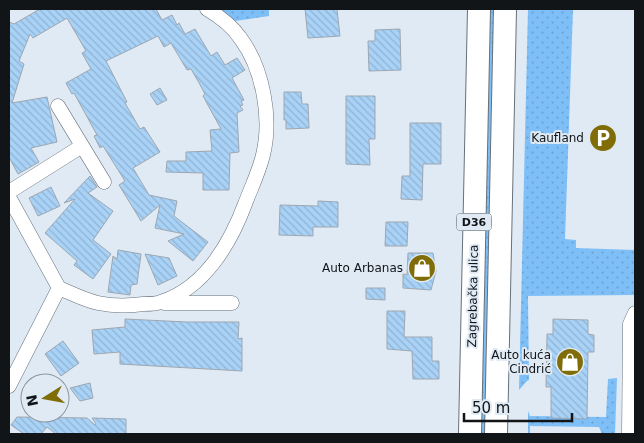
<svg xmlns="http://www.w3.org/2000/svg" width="644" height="443" viewBox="0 0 644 443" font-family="'DejaVu Sans',sans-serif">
<defs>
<pattern id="grass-dots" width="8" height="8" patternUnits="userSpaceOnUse" patternTransform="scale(1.25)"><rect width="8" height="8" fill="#7fbff7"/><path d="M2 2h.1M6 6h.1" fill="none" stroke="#6da3d3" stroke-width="1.8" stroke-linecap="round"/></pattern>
<pattern id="building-back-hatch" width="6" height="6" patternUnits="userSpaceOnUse" patternTransform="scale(1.25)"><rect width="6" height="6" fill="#a9d2f7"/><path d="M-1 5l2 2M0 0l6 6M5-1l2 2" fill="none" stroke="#90b3d3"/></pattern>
</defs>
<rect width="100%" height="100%" fill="#dfeaf4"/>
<path fill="url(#grass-dots)" d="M221,9h48v7l-34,5z
M487,9h11l-11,425h-9z
M528,9h45l-8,230 11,1v8l59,2v45l-107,1 1,84 -2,1 -8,9z
M617,378l-2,56h-13l-3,-7 -69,-1v8h-2v-23l2,5 76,1 2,-38z"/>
<path fill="url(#building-back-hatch)" stroke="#9da7b1" d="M40,9h116l6,11 10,-5 5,10 2,-2 6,11 10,-5 16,27 6,-4 8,13 12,-7 8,12 -13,8 12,22 -3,1 2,4 -3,1 3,4 -6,3 2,39 -9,1 -1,37h-26v-17l-37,-1 1,-11h19v-9l26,-1 -2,-21 11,-1 -18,-33 2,-2 -7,-13 -7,-12 -4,1 -16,-27 -7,4 -6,-11 -52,25 21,41 -2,1 15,26 4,-2 16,25 -27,16 16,27 28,6 -3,15 34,26 -15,19 -25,-20 16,-7 -29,-6 5,-23 -19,16 -22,-36 6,-4 -22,-35 -3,2 -6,-12 3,-1 -23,-42 -2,1 -6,-11 25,-14 -9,-16 4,-2 -19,-33 -34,20 -3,-4 -11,27 5,3 -12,39 35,-6 10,45 -26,6 8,14 -21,12 -9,-17v-135l5,2z
M305,9h32l3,27 -32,2z
M400,29l1,41 -32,1 -1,-30h7v-11z
M160,88l7,12 -10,5 -7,-11z
M284,92h17l1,12h6l1,24 -23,1v-9h-2z
M346,96h29v43h-6l1,26 -24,-1z
M410,123h31v41h-18l-1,36 -21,-1 1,-23h8z
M90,176l7,11 -9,6 25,18 -20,29 18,14 -18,25 -19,-14 3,-4 -32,-28 30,-34 -11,4z
M51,187l9,19 -22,10 -9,-18z
M318,201l20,1v25h-25v9l-34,-1 1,-30 38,1z
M386,222h22l-1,24h-22z
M118,250l23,4 -4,30 -6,1 -1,10 -22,-3 5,-36 4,3z
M408,253h25l3,18 -5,19 -28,-2v-14l4,1z
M145,254l24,4 8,18 -19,9z
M366,288h19v12l-19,-1z
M387,311h18l-1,26h28v24h7v18h-26l-1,-28 -25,-2z
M125,319l62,3h52l-1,17 4,-1v33l-122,-7v-12l-26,2 -2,-24 33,-3z
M553,319l35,1v14l6,1v17h-6l-1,67 -36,-1v-31h-5l1,-53h6z
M63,341l16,22 -18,13 -16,-22z
M90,383l3,15 -13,3 -10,-13z
M17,417l70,1 8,7 1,-1 -4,-6 34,1v15h-70l-9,-7 -6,7h-17l-13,-9z"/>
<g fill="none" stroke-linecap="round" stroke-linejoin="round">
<g stroke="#67717a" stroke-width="15">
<path id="minor" d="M58,106l46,76
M9,192l73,-46
M9,197l50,91
M59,288c12,5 25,12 39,15 14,3 30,3 45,1 6,0 13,0 18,-2 43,-14 69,-58 84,-98 6,-16 14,-32 18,-49 9,-37 0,-86 -22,-116 -8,-12 -22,-23 -34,-30
M164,303h68
M9,386l50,-98
M629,434l1,-110 5,-11"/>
</g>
<g stroke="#67717a" stroke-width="24">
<path id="primary" d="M470,434l9,-425
M496,434l9,-425"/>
</g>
<use href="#minor" stroke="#fff" stroke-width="14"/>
<use href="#primary" stroke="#fff" stroke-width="22"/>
</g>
<defs>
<g id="parking-disc" transform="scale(1.4375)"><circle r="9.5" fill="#806d08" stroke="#dfeaf4"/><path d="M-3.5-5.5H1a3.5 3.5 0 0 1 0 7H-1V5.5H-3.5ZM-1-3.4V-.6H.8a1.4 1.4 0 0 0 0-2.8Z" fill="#fff"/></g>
<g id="shop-disc" transform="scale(1.4375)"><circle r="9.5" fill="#806d08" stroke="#dfeaf4"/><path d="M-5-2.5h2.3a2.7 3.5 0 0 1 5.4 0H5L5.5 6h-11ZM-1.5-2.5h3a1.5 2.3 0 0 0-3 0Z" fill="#fff"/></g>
</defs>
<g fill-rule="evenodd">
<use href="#parking-disc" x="603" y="138"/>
<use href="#shop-disc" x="422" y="268"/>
<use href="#shop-disc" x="570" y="362"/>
</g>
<g text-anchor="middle" stroke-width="4" stroke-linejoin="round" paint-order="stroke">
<rect fill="#dfeaf4" stroke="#4f555a" stroke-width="1" x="456.5" y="213.5" width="35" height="17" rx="4"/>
<g font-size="11" font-weight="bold" fill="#111518">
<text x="474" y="226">D36</text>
</g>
<g font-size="12" fill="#111518" stroke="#dfeaf4" text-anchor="end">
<text x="584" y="142">Kaufland</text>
<text x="403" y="272">Auto Arbanas</text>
<text x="551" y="359">Auto kuća<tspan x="551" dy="14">Cindrić</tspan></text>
</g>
<g font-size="12" fill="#111518" stroke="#dfeaf4">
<text transform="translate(473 296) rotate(-89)" y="4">Zagrebačka ulica</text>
</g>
</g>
<rect width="644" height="443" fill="none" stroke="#111518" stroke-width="20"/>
<g transform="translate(45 398) rotate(259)"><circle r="24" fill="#dfeaf4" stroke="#8d959c"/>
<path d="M0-4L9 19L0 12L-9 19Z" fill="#806d08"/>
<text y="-8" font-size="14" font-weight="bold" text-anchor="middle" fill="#111518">N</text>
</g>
<path d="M464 413v8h108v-8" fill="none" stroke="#111518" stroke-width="2.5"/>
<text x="472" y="413" font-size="15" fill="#111518" stroke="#dfeaf4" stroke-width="4" paint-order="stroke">50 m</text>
</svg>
